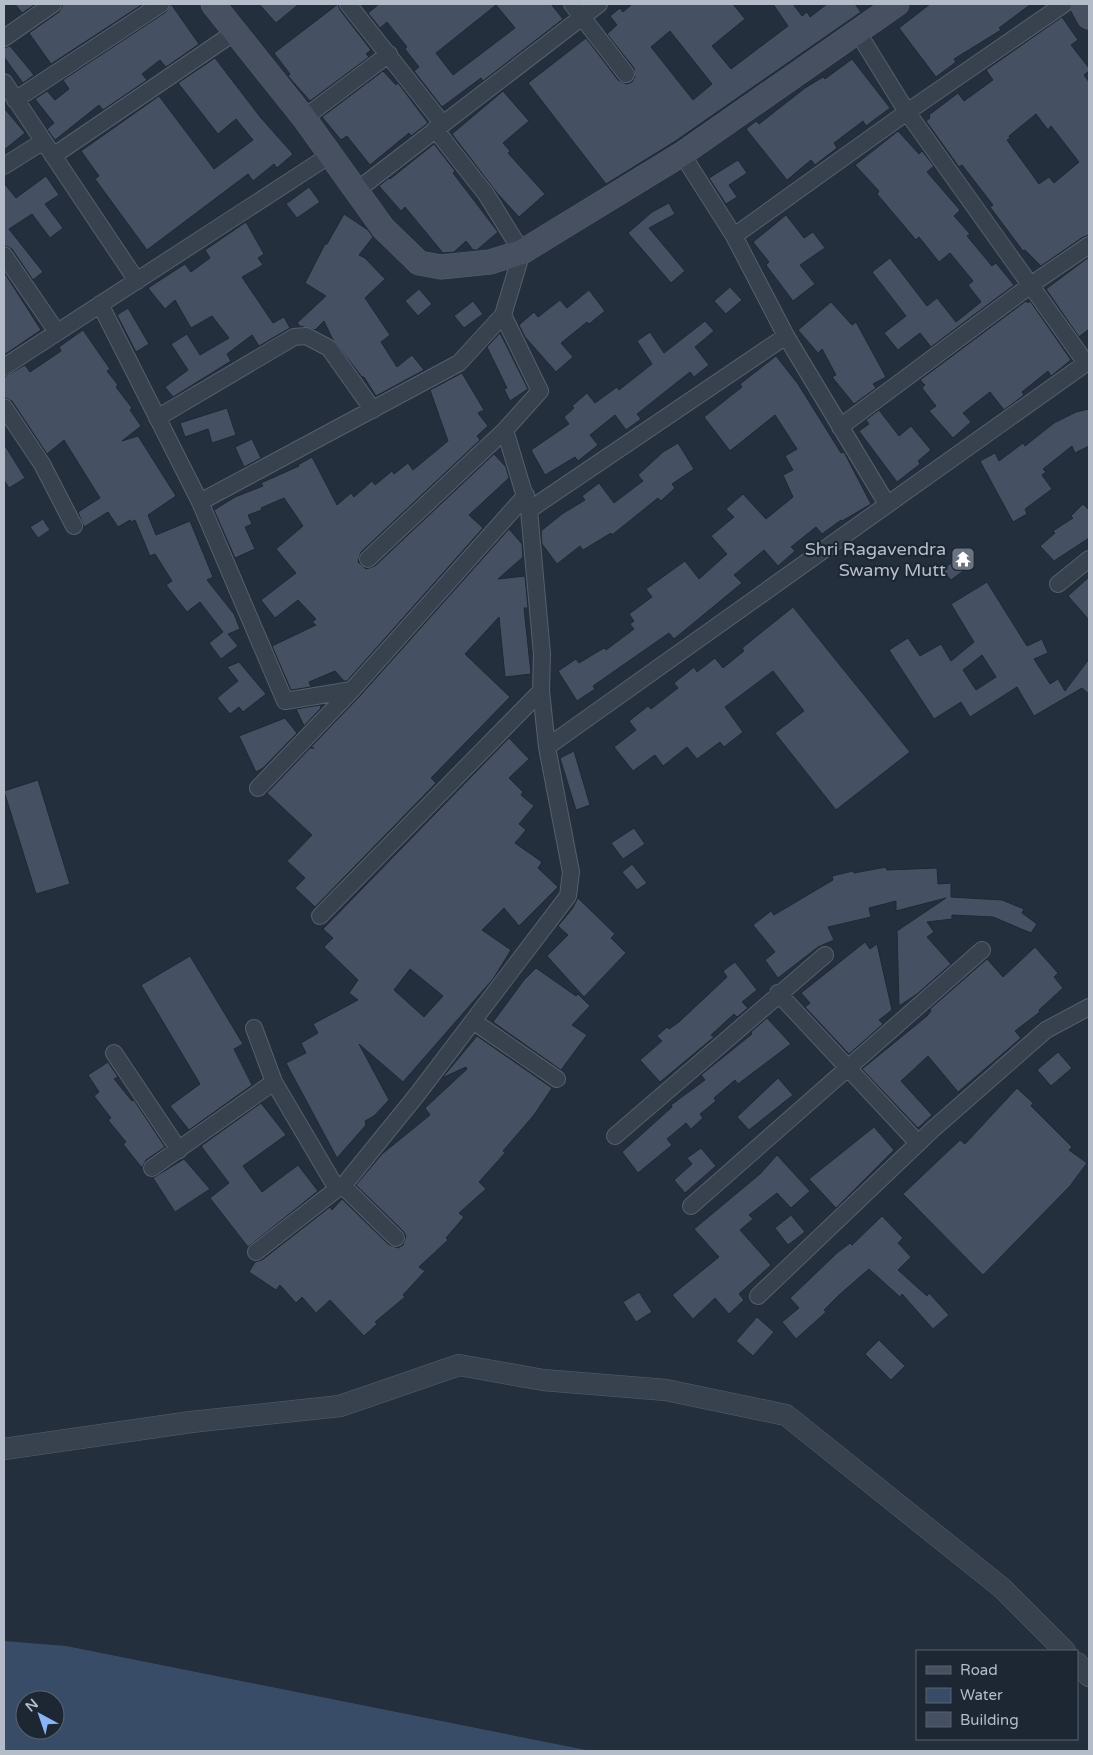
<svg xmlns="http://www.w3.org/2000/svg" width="1093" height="1755" viewBox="0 0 1093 1755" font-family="'Varela Round',sans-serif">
<rect width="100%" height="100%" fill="#242f3e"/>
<path fill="#394c67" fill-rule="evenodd" d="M4,1641l62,5 525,105h-587zM25,1700h30v30h-30z"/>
<path fill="#455162" stroke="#1f2835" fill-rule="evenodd" d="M15,4h21l-14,9z
M63,4h80l-92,60 -22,-31 30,-21z
M171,4l28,40 -33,23 -6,-7 -18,14 5,6 -44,30 -4,-5 -44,35 -8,-11 7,-6 -19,-24 12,-8 8,9 14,-11 -6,-9 103,-68z
M259,4h40l-23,19z
M338,4l2,6 31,40 -5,4 3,3 -59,44 -22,-25 2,-2 -16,-21z
M379,4h172l12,15 -80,62 -2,-3 -39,29 -28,-36 5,-4 -14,-18 2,-2 -20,-25 -7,6 -12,-15zM496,5l19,23 -62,47 -17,-22z
M632,4h101l12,15 -33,27 19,23 57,-43 -15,-22h20l9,12 5,-4 3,5 17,-13h28l6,8 -187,130 -68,42 -78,-101 58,-45 32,42 9,4 5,-2 3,-5 -1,-9 -27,-34 10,-9 -7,-9 10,-8 3,4zM670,31l42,53 -19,16 -42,-53z
M930,4h101l-32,24 2,2 -47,29 2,3 -20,15 -37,-49z
M1062,17l16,23 -7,5 18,23v3l-5,4 5,7v153l-6,2 -42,29 -16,-16 -2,1 -33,-44 3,-2 -31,-40 -3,2 -33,-46 4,-3 -1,-3 29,-22 6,8 29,-21 -7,-10zM1036,114l12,16 3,-4 28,36 -25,21 -5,-6 -10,7 -32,-44 3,-2 -1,-2z
M10,46l24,29 -11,8 -19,-26v-9z
M215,58l46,60 32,36 -16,14 -3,-4 -21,17 -5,-7 -101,76 -52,-71 4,-3 -18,-25 78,-55 55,73 39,-29 -17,-21 -18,15 -40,-51z
M852,59l38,49 -24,18 -3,-5 -29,22 3,5 -22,17 -4,-5 -24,20 -41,-51 10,-8 3,3 46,-36 18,-11 2,2z
M383,71l13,14 2,-2 30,40 -17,13 -2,-3 -39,32 -23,-29 -6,4 -19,-23z
M503,91l26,30 -26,22 7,8 -2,2 37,41 -26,23 -22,-24 -45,-59z
M4,108l21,25 -21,17z
M898,131l21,23 3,-3 12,15 -7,6 33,38 -6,6 16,18 -3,2 25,30 4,-3 18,22 -83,62 -11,-14 -22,17 -14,-17 22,-17 -34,-44 18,-14 37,48 10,-8 19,24 25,-20 -13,-17 5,-4 -23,-28 -11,9 -20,-25 -3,3 -39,-46 2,-3 -24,-26z
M434,144l21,27 -2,2 45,59 -21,18h-4l-7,-9 -12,11 -11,1 -38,-46 -4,4 -22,-25 10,-8 1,1z
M738,160l9,13 -18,12 8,12 -11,7 -17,-26z
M46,176l13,19 -14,9 18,24 -13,10 -18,-24 -23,15 34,43 -10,8 -21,-31 -8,-4v-62l12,15z
M309,187l11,15 -23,16 -11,-14z
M669,203l6,11 -26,14 36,43 -14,12 -43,-50 24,-21z
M344,214l24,16 5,7 -14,18 6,3 20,21 -20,19 25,37 -9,7 16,25 15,-12 12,15 -48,26 -12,-19h-2l-30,-39 -8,-17 -9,9 -15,-4 -3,-3 29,-27 -21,-13 20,-39h2z
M786,215l18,23 9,-6 12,16 -25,17 15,19 -22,17 -27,-36 3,-3 -16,-20z
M246,222l18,32 -6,4 5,7 -21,12 31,46 11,-6 6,11 -31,18 -7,-11 -25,19 4,7 -58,36 -8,-10 23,-17 -17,-26 16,-10 13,21 29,-17 -17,-22 -21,12 -16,-28 -10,9 -17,-21 37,-24 6,8 19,-14 -5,-8z
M1089,257v72l-10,8 -33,-48z
M4,272l37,58 -37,25z
M730,287l12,13 -16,14 -12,-13z
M419,289l13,15 -14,12 -13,-15z
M589,290l16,21 -16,13 -2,-2 -26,21 12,14 -17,15 -31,-35 -6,-12 15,-13 4,5 22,-17 7,8z
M473,301l10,13 -19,14 -10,-12z
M1026,301l2,2 2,-2 41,59 -20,16 -3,-5 -26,21 2,3 -20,15 -14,-18 -27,21 8,9 -18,16 -24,-27 7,-5 -14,-18 3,-3 -5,-5z
M831,302l21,23 4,-3 30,55 -13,7 3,4 -22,16 -22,-27 4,-2 -14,-26 -4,4 -20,-23z
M128,308l21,36 -13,8 -19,-37z
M705,321l9,10 -19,16 14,18 -15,12 -4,-5 -53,42 4,5 -15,11 -11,-15 -25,20 8,10 -20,16 -3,-4 -30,18 -14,-25 38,-26 -5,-7 10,-9 -2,-2 15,-13 8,10 22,-16 2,3 33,-26 -15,-23 13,-9 14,21z
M83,330l27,39 -3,2 11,14 -2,2 16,21 -2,2 11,16 -19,15 16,-5 38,60 -28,19 8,20 34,-14 23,56 -6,3 27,34 6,15 -12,5 10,12 -17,13 -12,-16 14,-11 -23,-30 -13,10 -21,-27 6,-4 -17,-27 -5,2 -15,-36 -4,2 -1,-2 -12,7 -10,-15 -24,15 -6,-15 22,-14 -36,-58 -17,14 -35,-53 -8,-4v-20l21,-12 5,7 31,-21 -2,-4z
M500,333l28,56 -18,12 -6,-12 3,-1 -20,-41z
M776,356l22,28 43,69 3,-1 27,52 -29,17 -1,-1 -19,14 -6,-7 -25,20 4,4 -17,15 -14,-16 -30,25 8,8 -23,19 -45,37 -5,-6 -76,53 2,3 -18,12 -19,-30 18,-12 3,4 25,-15 2,2 28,-21 -4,-5 4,-3 -5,-7 23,-17 -6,-8 39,-28 14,18 28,-25 -16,-18 23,-19 -8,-8 17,-15 23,25 27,-22 -10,-22 10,-5 -8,-14 12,-7 -22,-34 -45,36 -26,-34 38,-30 -2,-3z
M462,373l22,37 -6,3 10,13 -11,10 3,4 -119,112 -3,10 8,7 9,-3 119,-112 12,13 3,11 -40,37 14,13 -136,153h-3l-9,-10 -26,11 2,5 -20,3 -19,-44 44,-21 -4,-3 4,-3 -18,-19 -23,18 -14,-18 35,-27 -20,-24 27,-23 -19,-28 -23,10 1,2 -14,5 4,9 -7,3 10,22 -20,9 -21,-48 21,-13 28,-11 -2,-3 38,-17 -1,-1 14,-8 25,48 14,-12 3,4 18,-16 3,4 17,-14 2,3 14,-11 5,7 35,-29 -18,-51z
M227,408l9,27 -24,8 -4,-14 -23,8 -5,-14z
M1089,409v37l-14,7 -3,-7 -29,23 3,3 -4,3 10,14 -27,20 2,5 -14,8 -33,-61 15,-8 4,8 24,-18 2,3 29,-23 22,-11z
M879,410l20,26 12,-10 20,24 -13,11 2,3 -23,18 -38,-51 10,-7 -3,-4z
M252,439l9,19 -17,9 -9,-20z
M678,443l16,26 -22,15 3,4 -14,13 -3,-3 -46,37 -1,-2 -28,17 -3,-4 -23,18 -15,-20 -1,-13 21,-17 23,-14 -3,-4 17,-13 15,20 29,-22 -5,-6 25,-23z
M4,444l21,34 -16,10 -5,-8z
M1083,504l6,6v28l-35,23 -14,-15 15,-13 -2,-2 20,-13 -2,-2z
M43,519l7,11 -12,8 -8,-11z
M509,529l13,15 1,13 -25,22 27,-3 3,32h-4l7,66 -26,3 -6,-60 -34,37 45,43 -79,81 5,5 -121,124 -20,-19 10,-10 -18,-17 25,-26 -45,-42 43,-45h4l-3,-1 48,-50z
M959,557l8,11 -16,12 -9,-10z
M1089,577v43l-21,-24z
M987,582l40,64 15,-7 6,14 -14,6 16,25 8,-5 7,12 24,-32v35l-7,-6 -48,28 -17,-29 -47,30 -9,-15 -27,17 -45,-69 19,-12 12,18 21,-12 10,17 23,-19 -23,-38zM982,655l14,22 -20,13 -13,-20z
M793,607l117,145 -74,58 -61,-77 29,-22 -31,-40 -48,36 18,25 -19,15 -4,-5 -23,17 -10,-12 -24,19 -8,-11 -22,16 -19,-24 22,-17 -7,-9 19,-15 3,3 27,-21 -4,-5 20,-16 3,5 18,-14 8,10 21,-17 -2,-3z
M239,662l27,32 -23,18 -4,-5 -9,7 -13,-16 21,-17 -11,-14z
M320,705l1,3 -17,18 -8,-17z
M285,718l12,15 -34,35 -7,4 -17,-36z
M509,738l20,21 -20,19 14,14 -2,3 13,11 -15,18 7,6 -11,13 27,19 -4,6 20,19 -39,39 -15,-18 -22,22 29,20 -18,29 -90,103 -44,-38 30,56 -15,16 -9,5 1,4 -29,33 -51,-95 20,-10 -5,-10 17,-10 -5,-9 45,-24 -9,-7 9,-13 -34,-33 9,-9 -10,-9zM410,969l33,27 -19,21 -30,-27z
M574,751l16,54 -14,5 -16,-52z
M38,780l32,104 -34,10 -32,-103z
M634,828l11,16 -22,15 -12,-16z
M632,864l15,19 -10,7 -15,-18z
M886,867l1,3 50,-2 1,16 13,-1v14l51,3 22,9 -2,4 15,11 -6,9 -38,-16 -41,-2v4l-25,3 7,10 -7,5 24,27 -34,30 -18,12 -2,-75 49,-33 -50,13v-10l-27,7 2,9 -43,10 6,13 -16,7 -40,31 -13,-18 10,-8 -22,-27 18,-14 3,4 59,-35 -1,-4 21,-5 1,2z
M578,898l37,36 -4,4 15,15 -42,44 -37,-41 21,-21 -10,-9 14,-17z
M865,942l5,7 7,-5 15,66 -13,10 4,4 -34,30 -44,-47 5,-4 -9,-10z
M1035,947l23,26 -4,4 9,11 -24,22 1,2 -25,19 6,7 -63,54 -30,-36 -27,25 31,34 -14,13 -56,-59 65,-53 4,-5 -1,-2 57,-50 16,18z
M190,956l53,88 -9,5 18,36 -63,45 -19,-24 30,-22 -59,-99z
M735,962l22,28 -15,12 6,6 -11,9 -3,-3 -23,21 3,2 -54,45 -20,-22 22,-19 -5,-5 10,-9 2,2 10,-7 48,-45 -4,-6z
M536,968l40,28 2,-2 12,12 -18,19 15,10 -26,35 -68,-48 31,-42z
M767,1018l24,26 -53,40 -3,-4 -21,18 2,3 -16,13 3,4 -12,11 -5,-6 -19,16 5,6 -34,28 -16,-21 50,-45 -1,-2 34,-25 -4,-5 51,-41 -1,-2z
M477,1036l75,52 -18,27 -31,36 2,2 -26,29 7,7 -27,24 5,4 -18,21 2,2 -29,27 6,4 -22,24 2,2 -30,25 2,2 -13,12 -34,-36 -14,13 -14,-16 -6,6 -16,-18 -4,5 -27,-18 6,-10 7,-2 68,-53 2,3 10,-11 47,46 9,3 5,-3 3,-9 -3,-5 -47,-46 26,-31 48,-39 -5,-7 42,-39 -1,-2 -24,11z
M1058,1052l14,16 -21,18 -14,-16z
M108,1062l10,15 -4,2 18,22 2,-1 31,47 -19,13 -4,8 -19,-24 3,-2 -18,-22 3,-2 -17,-22 5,-4 -11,-17z
M778,1078l15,17 -44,35 -12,-13z
M1017,1088l16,15 -2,3 41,41 -3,3 18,13 -17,23 -87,89 -80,-81 57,-54 5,4z
M261,1103l25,32 -43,31 19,26 36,-27 20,26 -70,56 -38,-49 19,-15 -28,-37z
M874,1127l20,23 -58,58 -27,-29z
M701,1148l15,18 -31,27 -11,-13 18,-16 -5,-6z
M777,1155l33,36 -19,17 -14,-15 -28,22 4,4 -13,11 31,35 -32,29 5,6 -15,14 -14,-16 -22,21 -21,-24 47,-38 -25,-28 66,-55z
M184,1159l26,30 -35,23 -22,-34z
M791,1215l14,17 -17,13 -13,-17z
M882,1216l21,22 -5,5 13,14 -13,13 29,26 2,-3 20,22 -16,14 -31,-35 -2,3 -31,-28 -30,26 -15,15 2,2 -30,27 -14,-17 17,-14 -9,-10 47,-45 13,-10 2,2z
M639,1292l13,20 -16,10 -13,-20z
M757,1317l17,15 -21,24 -17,-15z
M879,1340l26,26 -14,14 -26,-26z"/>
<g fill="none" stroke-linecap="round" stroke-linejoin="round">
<g stroke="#565f6c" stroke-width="18">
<path id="minor" d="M348,4l94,119
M572,4l54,70
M857,31l50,81 179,251
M4,38l49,-34
M4,82l133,199
M15,100l146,-96
M304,118l85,-64
M682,154l52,82 52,100 101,168
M53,156l182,-124
M4,166l38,-24
M356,191l243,-187
M734,236l173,-124 157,-108
M4,255l53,77
M100,304l100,198 85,199 67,-11
M4,367l326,-212
M4,407l38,57 32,62
M157,418l137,-81 12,-1 23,12 44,62
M840,427l192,-143 57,-39
M200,502l259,-139 44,-48
M529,510l257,-174
M368,559l137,-129
M1058,584l31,-25
M547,747l542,-386
M258,788l94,-98 174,-195
M320,916l221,-225
M778,993l140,150
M473,1021l84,58
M254,1028l20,54
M114,1053l65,97
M615,1136l210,-181
M152,1168l122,-86 63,107
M343,1186l53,52
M691,1206l291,-256
M256,1252l81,-63 6,-3 73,-90 152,-200 3,-24 -24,-125 -6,-56 1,-37 -13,-144 -24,-80 35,-39 -37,-76 19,-63 -36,-58 -51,-65
M758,1296l174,-166 114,-100 43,-23"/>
</g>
<g stroke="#565f6c" stroke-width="22">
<path id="tertiary" d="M4,1449l187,-27 149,-16 119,-41 84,15 123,10 120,25 216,173 63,63
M1077,1663l12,13"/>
</g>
<g stroke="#565f6c" stroke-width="25">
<path id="secondary" d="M213,4l91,114 79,110 36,35 22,4 49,-5 32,-10 160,-98 215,-150
M1082,4l7,13"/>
</g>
<use href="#minor" stroke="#38414e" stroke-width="16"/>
<use href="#tertiary" stroke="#38414e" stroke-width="21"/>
<use href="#secondary" stroke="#465061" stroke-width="24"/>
</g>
<defs>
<g id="temple-square" transform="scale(1.25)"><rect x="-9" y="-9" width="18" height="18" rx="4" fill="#6b7280" stroke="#1d2633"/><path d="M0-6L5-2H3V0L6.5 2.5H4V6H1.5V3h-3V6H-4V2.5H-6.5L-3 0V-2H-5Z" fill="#fff"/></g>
</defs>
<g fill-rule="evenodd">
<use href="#temple-square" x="963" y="559"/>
</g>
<g text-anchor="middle" stroke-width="4.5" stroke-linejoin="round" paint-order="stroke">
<g font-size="18" fill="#b4bcc9" stroke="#1d2633" text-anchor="end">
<text x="946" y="555">Shri Ragavendra<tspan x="946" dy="21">Swamy Mutt</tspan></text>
</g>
</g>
<rect width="1093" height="1755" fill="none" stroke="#b4bcc9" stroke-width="10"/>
<rect x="916" y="1650" width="162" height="90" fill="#1d2633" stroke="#59626f"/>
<rect x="926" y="1666" width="25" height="8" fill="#465061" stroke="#59626f"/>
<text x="960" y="1675" font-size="15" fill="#b4bcc9">Road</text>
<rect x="926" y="1688" width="25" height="15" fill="#394c67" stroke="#59626f"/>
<text x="960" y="1700" font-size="15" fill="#b4bcc9">Water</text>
<rect x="926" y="1712" width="25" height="15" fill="#455162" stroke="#59626f"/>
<text x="960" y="1725" font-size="15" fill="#b4bcc9">Building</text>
<g transform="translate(40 1715) rotate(320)"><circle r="24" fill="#1d2633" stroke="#59626f"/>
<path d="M0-4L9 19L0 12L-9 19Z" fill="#8ab4f8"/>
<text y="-8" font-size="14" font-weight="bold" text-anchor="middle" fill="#b4bcc9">N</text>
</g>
</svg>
